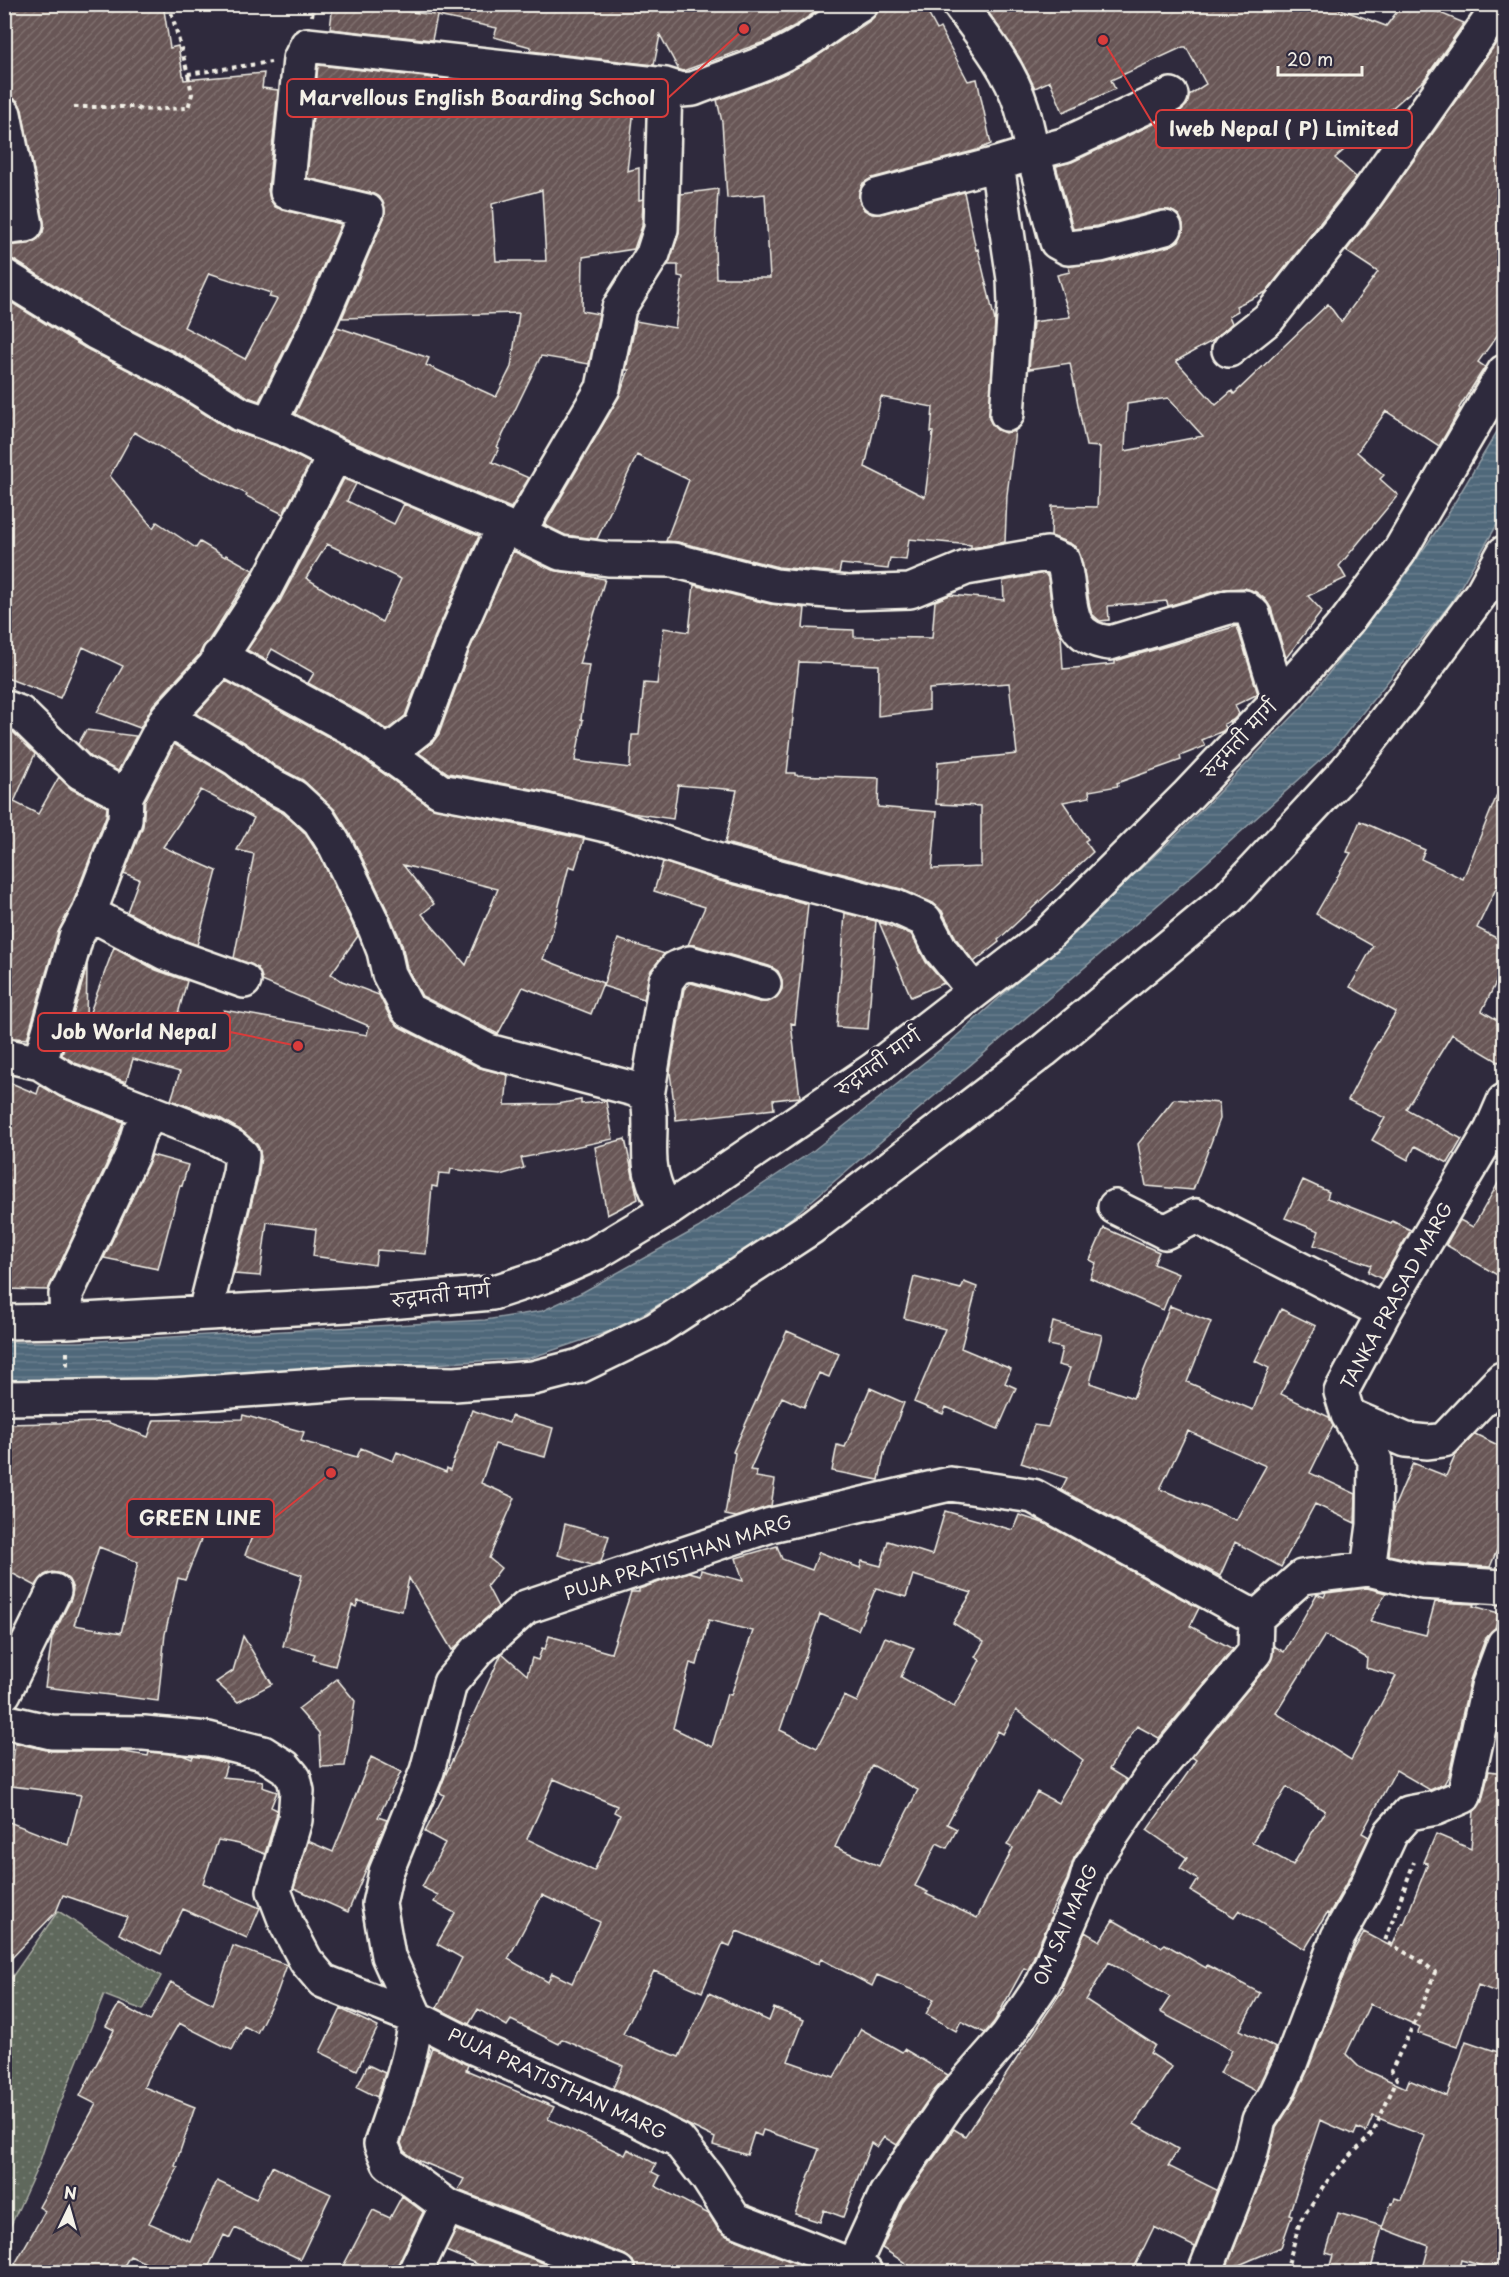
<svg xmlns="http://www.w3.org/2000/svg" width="1509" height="2277" viewBox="0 0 1509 2277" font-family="'Playpen Sans','Playpen Sans Deva',sans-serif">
<defs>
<pattern id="park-dots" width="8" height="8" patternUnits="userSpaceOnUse" patternTransform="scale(1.5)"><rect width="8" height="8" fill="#5e685c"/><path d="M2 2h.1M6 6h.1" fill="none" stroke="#767e73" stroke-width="1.8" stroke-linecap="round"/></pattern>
<pattern id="water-rules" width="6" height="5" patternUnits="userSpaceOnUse" patternTransform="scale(1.5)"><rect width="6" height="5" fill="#4f677a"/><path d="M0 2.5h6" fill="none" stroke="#697d8d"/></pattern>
<pattern id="building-hatch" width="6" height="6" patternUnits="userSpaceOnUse" patternTransform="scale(1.5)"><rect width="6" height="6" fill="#685756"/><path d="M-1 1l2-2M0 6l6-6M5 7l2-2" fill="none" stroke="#7e706e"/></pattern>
</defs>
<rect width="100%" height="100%" fill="#2f2a3d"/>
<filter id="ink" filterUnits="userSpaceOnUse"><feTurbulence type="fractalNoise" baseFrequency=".0167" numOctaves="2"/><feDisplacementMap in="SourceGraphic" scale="12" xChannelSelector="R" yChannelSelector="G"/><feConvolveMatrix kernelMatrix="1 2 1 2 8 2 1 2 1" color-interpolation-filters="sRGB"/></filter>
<g filter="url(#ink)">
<path fill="url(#park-dots)" stroke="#a9aca2" stroke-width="1.5" d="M58,1911l103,65 -18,34 -39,-15 -50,124 -15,45 -34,74v-251z"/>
<path fill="url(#water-rules)" stroke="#919ea6" stroke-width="1.5" d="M1504,420v93l-53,90 -117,145 -139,125 -434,371 -142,84 -89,30 -508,31 -17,-1 -1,-46h75l406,-22 57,-9 41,-19 115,-64 116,-78 136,-108 124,-111 107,-100 122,-125 101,-129 42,-60z"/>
<path fill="url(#building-hatch)" stroke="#f4f1e8" stroke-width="1.5" fill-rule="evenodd" d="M22,4h141l7,44 8,-2 6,34 80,-7 -2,15 16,2 -10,100 2,9 5,8 8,3 58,14 -36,84 -46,93 -11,-4 -63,-40 -81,-41 -90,-56 -10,-3v-11l25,-2 9,-5 5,-7 1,-10 -22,-112 -4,-9 -7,-4 -7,-1v-85l18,-4zM209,273l62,20 -2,4 8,2 -32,60 -61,-32z
M333,4h20l80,11 1,-11h192l20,5 -3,-5h183l-28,20 -31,17 -84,30 -4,-1 -19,-35 -6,30 -124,-14 1,-4 -37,-10 3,-9 -60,-12 -5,24 -102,-11z
M880,4h43l14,26 3,-2 28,53 9,-2 14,65 -14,6 -105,28 -9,5 -4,9v8l5,10 8,4h9l83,-22 12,58 2,-1 17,72 -6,98 8,11 8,3 10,-2 -8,64 -2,47 -34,6v-3l-62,-6 -3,21 -16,-2 -2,11 -47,-5 -2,9 -61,-6 -100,-25 -12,-1 23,-61 -52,-25 -40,84 -32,-4 -20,-10 74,-128 10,-27h-3l10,-49 39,7 8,-51 -5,-1v-11h-10l11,-31 2,-40 37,-5 -3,60 1,29h54l-5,-84 -38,4 -5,-76 -5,-22 51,-19 42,-20 61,-41 6,-7zM881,397l52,10 -2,25h2l-8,65 -60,-30z
M987,4h129l4,7 13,-7h194l59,22 17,-22h16l45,19 -40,57 -89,78 21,19 -90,115 -30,14 2,5 -9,5 3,7 -18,17 -38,21 40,44 16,-14 2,3 94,-90 13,18 37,-50 -32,-21 34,-43 117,-166 7,5v279l-26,36 7,5 -26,41 1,1 -21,37 -53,-35 -29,41 27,23 -4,4 18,16 -59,71 7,12 -38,18 14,15 -36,47 -15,-50 -6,-9 -9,-7 -11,-4 -21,1 -56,17 -1,-5 -59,5 1,14 -9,1 -8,-7 -2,-6 -6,-37 -6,-22 -7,-5 -20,-8 1,-30 45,1 3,-60 -14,-1 -16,-83 -41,6 4,-47 37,-5 -13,-42 13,-3 -2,-6 37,-3 65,-17 9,-5 4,-9v-8l-4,-9 -10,-5h-9l-63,16 -24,3 -17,-63 16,-4 107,-50 8,-7 2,-10 17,-11 -20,-37h-3l-72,33 4,9 -52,23 -13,-31 -15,7 -16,-31 -35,-51zM1168,398l35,38 -78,15 2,-47z
M318,65l115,13 -2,20 64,6 2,-19 138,15 -8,71 12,-3v32l4,-1 -1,27 -8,23 -51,8 -1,54 17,3 -10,50 -48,-8 -44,91 2,1 -7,14 37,16 -18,30 -168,-70 -48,-24 42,-87 92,31 -3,7 70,32 15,-30 8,-54 -177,5 42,-100 1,-10 -4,-9 -10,-6 -64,-15zM542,190l4,71h-50l-4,-57z
M4,298l81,50 82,42 63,40 47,16 33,17 -27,51 -37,-18 1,-2 -42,-21 -71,-41 -24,44 43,52 4,-6 39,26 4,-6 25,15 1,-2 27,15 -44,70 -6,7 -4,8 -46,50 -13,23 -43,-16 26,-46 -40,-19 -23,51 -56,-21v-38l8,-20 -8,-3z
M344,479l12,5 -9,17 47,23 10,-20 75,32 -44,100 -30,80 -18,14 -23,-16 -56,-31 6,-10 -42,-24 -6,11 -19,-10 33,-49zM327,544l74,35 -19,43 -30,-17 -1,1 -45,-28z
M513,551l39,19 53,9 -26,85 10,1 -8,54 2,1 -8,41 55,7 2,-33h7l5,-52 13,1 7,-56 25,4 5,-47 76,19 35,4 -2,20 51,2v7l78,1 3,-37 15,-6 54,5 -1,-19 42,-8 3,5 5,39 8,18 2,34 52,-5v-3l122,-35 21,68 -23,11 4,9 -6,6 -9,4 2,4 -3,3 -21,9 3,6 -25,10 1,4 -64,23 1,3 -29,5 1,6 -27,5 25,37 -3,2 8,11 -95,88 1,2 -25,20 -17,-22 -15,-29 -9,-8 -32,-14 -176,-46 12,-53 -59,-5 -5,34 -42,-6 -89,-22 -94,-18 -29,-20 14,-11 6,-8 30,-83zM799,662l80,3 -1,51 51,-6v-21l80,-6 8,71 -79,8 -2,42 45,2v61l-49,2 5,-57 -59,-5 1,-29 -84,-3v-2h-8z
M226,681l119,65 84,60 155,33 -9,29 -6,-2 -18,71 -8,22 60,24 -12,31 -68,-27 -25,47 -76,-38 -15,-28 -5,-24 -10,-24 -39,-81 -18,-29 -32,-30 -28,-14 -29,-23 -50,-29zM403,865l95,24 -32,76 -44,-51 12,-10z
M4,727l6,2 25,25 -21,48 24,12 21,-37 12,12 36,18 -1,9 -34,89 -14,27 -31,107 -23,-2v-74h7l-1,-86 -6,1z
M86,730l50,6 -18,35 -27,-14 -13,-13z
M174,744l51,30 31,25 27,14 21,19 16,24 38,80 -27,38 11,7 37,14 12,24 8,8 81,41 28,7 -3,30 52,-1 24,-4v4l25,-3 7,38 -92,19 3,10 -24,7 -49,-6 -1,5 -11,-1 -2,14 -5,-1 -6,68 -49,-4 -2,15 -62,-9 3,-27 -49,-7 -7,54 -26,-2 24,-97 3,-20 -2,-9 -17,-17 -24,-14 -47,-17 9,-28 -47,-13 -7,23 -51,-19 -13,-8 25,-90 -1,58 28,-76 42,23 31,11 -9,33 44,8 2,-12 143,25 2,-9 -107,-45 -4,-13 -24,-10 20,-104 -17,-4 17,-32 -53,-28 -38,57 54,24 -20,74 -24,-9 -46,-24 12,-33 -15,-6 19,-47 2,-25z
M1504,778v94l-27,56 27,14v24l-22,45 22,13v41l-52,-31 -46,75 56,30 -14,24 -33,-17 -7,14 -36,-20 13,-22 -37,-18 24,-46 -1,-1 25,-41 -46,-25 23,-41 -57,-32 35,-61 -4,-1 13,-31 65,29 -4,9 42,20z
M663,862l57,19 88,23 -13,120 -4,-1 9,74 -27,3 1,9 -98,11 -6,-48 14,-83 7,-6 68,19h9l9,-5 5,-8v-9l-4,-9 -9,-5 -74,-21h-7l17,-38 -51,-16z
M845,913l31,8 -8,108 -31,-2z
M879,922l32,12 15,28 18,21 -33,14z
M618,939l47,15 -14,16 -7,29 -41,-13z
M4,1080l33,14 3,-9 20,12 63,25 -9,26 -66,142 -44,-1z
M1174,1099l45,4 1,16 -27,71 -47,-4 -8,-42z
M625,1139l13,60 -31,16 -12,-68z
M152,1155l36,10 -6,21 -2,-1 -22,84 -54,-11z
M1504,1173v106l-58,-34 14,-25 13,7z
M1303,1180l26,12 -2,6 64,25 1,-2 19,9 -29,49 -14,-7 3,-7 -57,-20 5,-14 -34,-13z
M1104,1228l55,24 -5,12 24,10 -15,36 -73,-32 6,-15 -6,-3z
M914,1277l47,12 3,-7 13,5 -16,61 50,21 -6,14 11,5 -18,41 -52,-22 -3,7 -29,-12 31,-73 -41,-11z
M1170,1306l41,16 -24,60 66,28 16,-42 -14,-7 26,-52 35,17 -35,68 48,23 4,9 -23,47 46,21 -1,29 -40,-19 -34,63 -46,-25 -15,34 -159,-86 6,-12 -46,-15 13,-38 14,2 22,-59 -12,-3 4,-17 -14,-3 5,-23 49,13 -12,48 43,15zM1188,1431l78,35 -30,54 -76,-31z
M787,1331l52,23 -10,23 -10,-4 -15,34 -22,-10 -32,73 7,1 -1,6 19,3 -4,26 -35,11 -11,-2 10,-62 -2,-1z
M870,1388l34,15 -20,51 -5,26 -47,-9 5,-26 8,2z
M472,1410l37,13 2,-7 42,12 -8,29 -50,-13 -14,39 34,15 -26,60 12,10 -14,18 11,21 -46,43 -43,-72 -7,33 -44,-10 -2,6 -4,-2 -17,61 -22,-6 2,-6 -32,-8 19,-71 -57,-20 14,-37 -45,-12 -29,74 -7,-2 -13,56 -7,67 -113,-14 7,-49 19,-39 2,-10 -4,-9 -7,-6 -10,-2 -8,3 -8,11 -32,-17v-145l103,-2 41,15 6,-17 88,-1 1,-4 61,17 -3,9 56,16 4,-9 32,13 4,-9 49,20 1,-4 3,2zM99,1547l39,15 -17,71 -47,-8z
M1475,1434l29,14v85l-14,34 -65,-4 -36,-8 4,-45 20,-47 33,13 10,-22z
M945,1511l68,19 6,-15 27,9 153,84 -9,18 43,23 -74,89 -22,-12 -28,43 18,11 -53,78 -7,22 -17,34 2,1 -24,55 -4,-2 -30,54 -9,11 -24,-12 -5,10 -30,-17 8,-15 -57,-24 -5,11 -51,-27 -3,5 -81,-33 -7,15 -7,-3 -21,49 -48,-21 -31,63 56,23 30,-64 60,28 5,-13 30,12 -16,41 46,16 27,-48 41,23 2,-3 44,26 -14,16 -37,54 -13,-8 -7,10 -6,-4 -28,74 -19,-7 -4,12 -25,-8 24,-65 -56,-19 -2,6 -7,-3 -7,22 -34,-10 2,-7 -102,-50 10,-22 -61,-27 -3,5 -48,-24 -4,6 -29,-17 -9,15 -32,-16 25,-50 -25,-14 18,-31 -21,-11 4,-7 -16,-8 23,-44 -20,-11 19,-37 -5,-3 6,-16 57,-123 25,22 5,-17 6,2 4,-12 3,1 4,-13 62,17 20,-61h8v-3l49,-17 12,3 1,-5 42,11 -7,-23 41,-12 5,13 30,11 7,-18 41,16 2,-7 19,5 7,-25 44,14zM913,1575l59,18 -19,30 31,19 -9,15 5,3 -26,47 -53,-30 13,-29 -29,-11 -28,65 -13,-6 -27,52 -37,-18 40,-116 38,16 18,-42 30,9zM709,1620l44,11 -22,64 -4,-1 -15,53 -39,-19 17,-65 7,2zM1016,1710l67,50 -25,43 -21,-11 -30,53 6,3 -36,70 -51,-24 2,-2 -13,-6 22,-43 10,5 10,-19 -10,-5 51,-93 5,3zM872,1765l46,25 -39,76 -44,-19zM554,1779l63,27 -3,6 6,3 -26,56 -67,-32zM542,1895l58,27 -28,61 -20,-10 -4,9 -40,-23z
M565,1524l44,12 -8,26 -9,3 -34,-10z
M1367,1588l19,5 -16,28 56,14 9,-33 39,2 -1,2 26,7 -4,15 -9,9 -16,43 -21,95 -5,9 -14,6 -34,-20 -34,63 7,4 -20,41 -20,36 -2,-1 -22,36 -66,-39 -5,7 -43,-26 7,-11 -18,-12 7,-10 -40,-28 40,-56 9,-14 -4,-3 77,-93 5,-18 10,6 33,-58 7,3 2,-4zM1325,1635l42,23 -1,10 30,8 -45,84 -75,-47zM1287,1787l38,24 -32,54 -41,-23z
M243,1636l29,48 -34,18 -22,-20 17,-11z
M337,1679l18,22 -10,65 -24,1 -2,-34 -21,-24z
M15,1743l36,8h67l30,5 1,-4 33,3 10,4 1,-3 12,2 22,5 -4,14 40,4 -1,6 15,5 -6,15 6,3 -1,7 -11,37 -26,-10 -21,-4 -15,43 57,25 -13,30 -64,-29 -22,45 -42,-20 8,-17 -64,-22 -7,17 -52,54v-146l64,25 13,-50 -77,-10v-25l9,1z
M371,1757l30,15 -23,45 9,3 -39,92 -54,-24 14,-47 25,11z
M1489,1771l15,2v222l-26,-10 -21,62 -39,-14 2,-6 -50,-23 -24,50 13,13 47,21 3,-8 38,16 19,-55 38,13v218l-43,-12 -3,12h-36l7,-26 -47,-18 -12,44h-42l5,-17 -7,-2 12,-40 44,13v2l9,-25 2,1 2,-6 6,2 24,-64 -52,-20 -7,16 -9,-4 -3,7 -34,-15 -31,94 3,1 -11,32 -56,24 41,-104 10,-39 17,-26 14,-30 44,-117 13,-23 28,15 10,-24 2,1 24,-61 -4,-1 12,-28 35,15 3,-38 8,-10z
M1113,1920l48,27 4,-3 41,24 1,-3 53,28 -20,37 36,18 -20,43 -36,-18 12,-23 -72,-38 10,-15 -61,-35 -23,38 69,45 -5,8 22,14 -38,57 44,25 -10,17 49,24 -22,57 -41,-20 -22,45h-213l-37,-24 20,-45 52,-74 11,7 99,-148 -2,-1 23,-55 15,9z
M233,1946l54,19 -10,28 -20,40 -13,-7 -12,24 -53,-27 -32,56 -3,8 51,20 -20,59 3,2 -29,55 41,18 27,-60 39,18 16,-33 59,28 -31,65 -65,-31 -5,10 -6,-3 -18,37h-40l-36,-16 -10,16h-91l-14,-8 30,-53 -6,-4 57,-103 -16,-8 34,-66 -8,-4 13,-22 31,17 21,-39 42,22z
M341,2009l37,18 -21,43 -37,-18z
M432,2047l36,18 -2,5 88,37 -6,12 77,36 3,-6 28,15 -4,8 8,4 -5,10 54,28 9,15 9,7 91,36h-182l-3,-11 -8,-6 -167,-65 6,-11 -49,-20 -11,-8 -3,-8z
M368,2065l17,8 -8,24 -20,-10z
M402,2196l21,16 -25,52 -2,8h-56l33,-62 17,8z
M456,2230l111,42h-71l-50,-21z"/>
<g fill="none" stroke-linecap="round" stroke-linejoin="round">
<g stroke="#f4f1e8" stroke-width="38">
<path id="minor" d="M959,4c24,32 51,65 63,104 4,14 7,30 11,45l-36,11 17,115 1,26 -8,109
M4,114l22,111 -22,3
M877,196l120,-32
M1165,228l-65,17 -32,3 -11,-6 -24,-89 31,-8 107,-50
M4,276l91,56 81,42 64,40 44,15 51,26
M1229,350l39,-31 97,-122 136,-193
M269,424l53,-108 45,-105 -80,-19 13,-133 7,-14 358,40 16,5 12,-1c35,-14 74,-24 107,-44 21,-12 39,-28 61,-41
M518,533l85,-145 16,-80 34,-54 8,-25 4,-144
M219,656l136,74 85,61 98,18 76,18 111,36 171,44 29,13 16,30 33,41
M4,707l16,6 60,59 46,24
M167,718l69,41 29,23 29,15 25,23 17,27 39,81 9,23 5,23 19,36 80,41 146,38 13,7c6,22 1,43 3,66 1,18 9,33 16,49
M388,753l33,-26 31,-83 52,-118
M89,913l76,40 79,28
M4,1055l36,8 27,17 144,55 22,12 9,8 -2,17 -35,140
M40,1063l36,-126 13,-24 36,-93 1,-24 41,-78 47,-51 49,-75 72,-137 169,71 56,27 48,6 65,1 102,26 73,7 62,-2 56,-23 81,-14 16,7c11,36 -3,76 47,82l119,-36h15l9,7 26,85
M647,1096l19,-115 10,-13 14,-5 74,21
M1115,1207l50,25 31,-16 188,96
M67,1321l-1,-27 66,-139 7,-23 14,-19
M4,1322l63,-1 299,-17 126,-11 52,-17 52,-23 70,-42 207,-141 172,-133 141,-140 93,-98 68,-78 52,-69 105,-180
M4,1398l154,-2 204,-14 92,2 79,-6 47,-12 76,-37 156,-102 231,-176 185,-153 118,-127 68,-87 69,-93 21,-38
M1348,1415l58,25 22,2 16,-2 58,-61
M1368,1569l6,-44 1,-65 -27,-45 -7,-23 43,-80 107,-181 13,-30
M1256,1618l46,-41 66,-8 54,13 82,5
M4,1693l50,-102
M4,1721l47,11 93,1 64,6 55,14 22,14 9,11 3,13 -2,29 -21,71 13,34 19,36 17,20 93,37 -28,-62 -9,-52 7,-32 41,-101 23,-88 28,-33 48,-43 245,-82 179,-41 83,12 223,122
M447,2206l171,66
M853,2266l33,-72 63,-92 58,-66 36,-53 42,-97 5,-18 59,-88 106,-128 1,-34
M415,2272l32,-66 -58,-43 -8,-19c14,-41 30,-83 35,-126l57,29 159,70 46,23 29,37 27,42 119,47 12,6
M1205,2272l44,-112 10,-40 17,-26 14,-30 48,-127 28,-50 25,-54 18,-20 27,-5 28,-12 24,-109 16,-43"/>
</g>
<path stroke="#f4f1e8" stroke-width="4" stroke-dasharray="4.5 4.5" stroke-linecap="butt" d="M169,4l19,70 83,-12
M312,16l2,-12
M74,107h61l6,3 47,-2 4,-14 -4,-20
M67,1352v16
M1286,2272l14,-51 31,-45 42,-43 24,-54 -6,-8 30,-62 14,-37 -13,-10 -37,-21 29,-79"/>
<use href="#minor" stroke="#2f2a3d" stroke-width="33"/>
</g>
</g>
<g text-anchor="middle" stroke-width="6" stroke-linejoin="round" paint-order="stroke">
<g font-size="18" fill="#f4f1e8" stroke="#2f2a3d">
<text transform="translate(1240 740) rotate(-47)" y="6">रुद्रमती मार्ग</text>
<text transform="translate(879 1063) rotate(-36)" y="6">रुद्रमती मार्ग</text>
<text transform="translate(441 1296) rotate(-6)" y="6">रुद्रमती मार्ग</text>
<text transform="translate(1397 1296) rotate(-61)" y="6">TANKA PRASAD MARG</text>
<text transform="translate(678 1558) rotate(-18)" y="6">PUJA PRATISTHAN MARG</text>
<text transform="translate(1066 1925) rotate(-66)" y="6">OM SAI MARG</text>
<text transform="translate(557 2084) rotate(25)" y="6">PUJA PRATISTHAN MARG</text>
</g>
</g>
<path fill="none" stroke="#d93c3b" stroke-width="2" d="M744 29L668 98M1103 40L1156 129M298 1046L230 1032M331 1473L274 1518"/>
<g fill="#d93c3b" stroke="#2f2a3d" stroke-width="2">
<circle cx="744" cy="29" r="6"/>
<circle cx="1103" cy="40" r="6"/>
<circle cx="298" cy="1046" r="6"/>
<circle cx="331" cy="1473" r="6"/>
</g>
<g fill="#2f2a3d" stroke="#d93c3b" stroke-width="2">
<rect x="287" y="79" width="381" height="38" rx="6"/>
<rect x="1156" y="110" width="256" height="38" rx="6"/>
<rect x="38" y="1013" width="192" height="38" rx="6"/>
<rect x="127" y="1499" width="147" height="38" rx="6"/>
</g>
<g font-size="20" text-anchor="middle" font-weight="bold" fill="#f4f1e8">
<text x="477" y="105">Marvellous English Boarding School</text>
<text x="1284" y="136">Iweb Nepal ( P) Limited</text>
<text x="134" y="1039">Job World Nepal</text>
<text x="200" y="1525">GREEN LINE</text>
</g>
<rect width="1509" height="2277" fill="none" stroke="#2f2a3d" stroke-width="24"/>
<rect x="12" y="12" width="1485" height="2253" fill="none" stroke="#f4f1e8" stroke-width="2" filter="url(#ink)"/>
<g transform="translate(69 2208) rotate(5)" stroke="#2f2a3d" stroke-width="4.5" paint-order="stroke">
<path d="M0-4.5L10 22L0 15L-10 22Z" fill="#f4f1e8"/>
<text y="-9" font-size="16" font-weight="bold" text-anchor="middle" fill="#f4f1e8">N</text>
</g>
<path d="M1278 66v9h84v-9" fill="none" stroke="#f4f1e8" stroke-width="3"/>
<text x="1287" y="66" font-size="18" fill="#f4f1e8" stroke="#2f2a3d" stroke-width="4.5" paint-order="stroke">20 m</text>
</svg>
